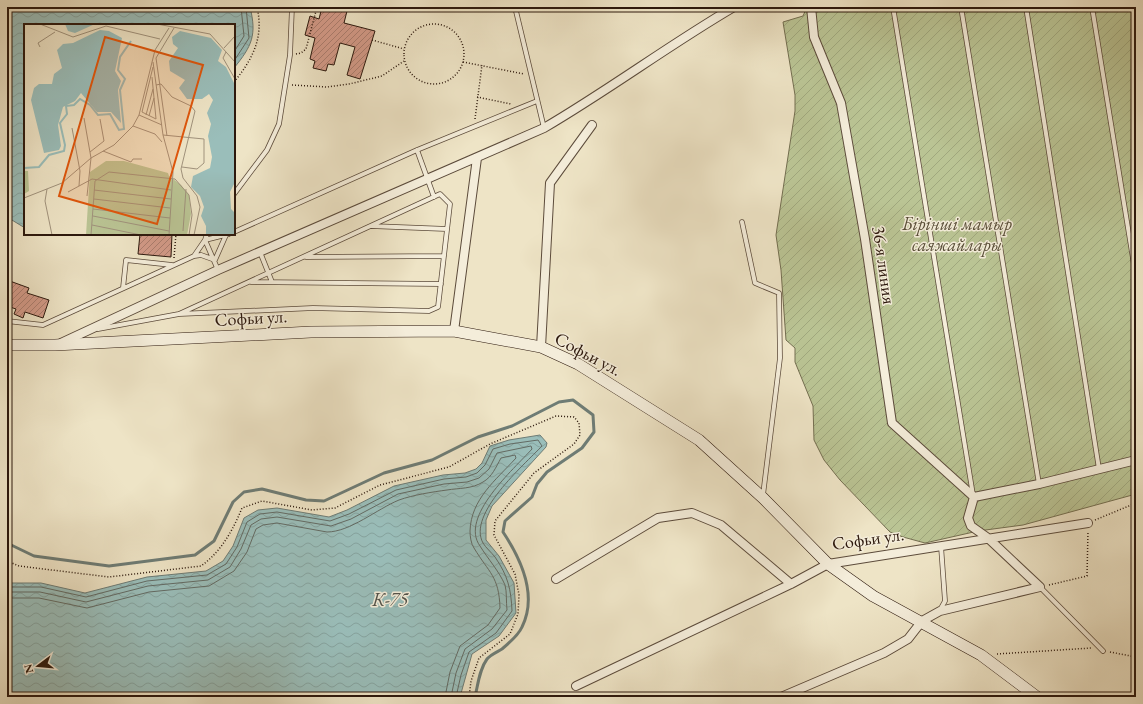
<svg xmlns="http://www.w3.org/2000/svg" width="1143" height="704" viewBox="0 0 1143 704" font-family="'EB Garamond',serif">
<defs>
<pattern id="garden-furrows" width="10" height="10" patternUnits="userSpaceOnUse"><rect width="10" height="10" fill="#bac494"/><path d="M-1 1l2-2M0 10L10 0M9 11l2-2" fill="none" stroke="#a0a87e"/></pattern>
<pattern id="water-waves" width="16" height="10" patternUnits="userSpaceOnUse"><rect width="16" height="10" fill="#9abeba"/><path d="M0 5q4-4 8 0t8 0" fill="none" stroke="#85a39f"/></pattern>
<pattern id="building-hatch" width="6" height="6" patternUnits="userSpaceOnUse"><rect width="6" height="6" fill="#d39a88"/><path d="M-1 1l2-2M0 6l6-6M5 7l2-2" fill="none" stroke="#ab7d6e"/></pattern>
</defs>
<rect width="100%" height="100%" fill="#eee4c6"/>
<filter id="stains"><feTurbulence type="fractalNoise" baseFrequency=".005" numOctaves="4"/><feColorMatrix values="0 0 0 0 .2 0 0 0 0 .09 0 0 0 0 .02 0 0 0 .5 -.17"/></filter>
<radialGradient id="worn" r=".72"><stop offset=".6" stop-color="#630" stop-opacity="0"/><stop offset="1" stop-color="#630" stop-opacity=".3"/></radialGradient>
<path fill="url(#garden-furrows)" stroke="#736e50" d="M807,7h329v487l-113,31 -45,6 -53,12 -22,-6 -13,-5 -50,-52 -16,-20 -10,-20 -1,-34 -18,-44v-14l-9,-8 -5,-70 -5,-35 19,-124v-16l-12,-73 20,-6z"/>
<path fill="url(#water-waves)" stroke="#6e7c75" d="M7,7h243c7,28 2,39 -16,61v-43h-209v203l-18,-11z
M540,435l7,8 -1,4 -54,59 -6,14v20l13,16 15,27 2,30 -17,23 -27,18 -12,43h-453v-114h34l44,10 62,-16 59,-6 17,-10 10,-15 11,-28 14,-8 19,-2 52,9 18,-7 47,-24 49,-11 22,-2 11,-4 6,-6 8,-17 19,-6z"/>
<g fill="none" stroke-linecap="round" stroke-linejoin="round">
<path stroke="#636b64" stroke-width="1" d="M234,52l10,-16 -3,-29
M234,61l15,-23 -3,-31
M7,587h34l45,10 61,-16 60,-6 19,-11 11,-17 10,-25 13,-8 17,-2 53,9 19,-7 47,-24 48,-11 22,-2 11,-4 8,-8 8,-16 17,-5 28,-4 4,6c-18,19 -75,68 -59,97 3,5 8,9 12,14 13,19 16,32 17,54l-16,22 -27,19 -8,23 -5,22
M7,592h33l46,10 62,-16 60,-6 22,-13 11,-18 10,-24 10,-6 16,-2 54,9 20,-7 47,-25 46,-10 23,-2 12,-4 10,-9 8,-16 34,-7 1,3c-18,20 -73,68 -52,97 8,13 19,25 25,39 2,7 1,17 2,25l-15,19 -27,20 -9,24 -5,24
M7,598h32l48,10 62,-16 60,-6 25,-15 13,-19 9,-23 7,-4 14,-2 50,9c23,0 50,-23 72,-32 14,-5 33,-8 48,-10 12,-2 25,-1 36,-8 9,-5 13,-15 18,-24l14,-3 1,3c-20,22 -45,41 -46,73 0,5 1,13 4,17 15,25 25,28 26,60l-12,17 -28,21 -10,26 -5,25"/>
<path stroke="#6e7c75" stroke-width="3" d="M7,543l27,13 75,10 86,-11 19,-14 19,-39 11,-10 18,-3 44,11 18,1 60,-28 48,-13 46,-23 34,-11 47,-24 14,-2 20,15 1,17 -12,16 -35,24 -10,12 -5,13 -27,24 -2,11c18,27 35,63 19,95 -3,7 -14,17 -20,22 -5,3 -12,6 -15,10 -8,11 -9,26 -12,38"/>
</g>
<path fill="url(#building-hatch)" stroke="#2c180d" d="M322,7h26l-4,16 31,8 -15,48 -13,-4 8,-28 -15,-4 -6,22 -6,-1 -2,7 -13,-3 2,-7 -5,-2 5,-21 -10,-3 5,-19 9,3z
M140,234h32l-1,23 -33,-3z
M7,280l22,8 -2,5 22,7 -6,18 -18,-6 -2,6 -9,-4 2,-5 -9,-3z"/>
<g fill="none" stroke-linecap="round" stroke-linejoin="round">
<g stroke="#5c4b3b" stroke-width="5.5">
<path id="lane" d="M515,7l29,121
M893,7l80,488
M961,7l78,477
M1026,7l73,462
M1092,7l44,270
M417,150l17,47
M234,194l33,-44 12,-26 11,-69 2,-48
M742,222l13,61 24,10 1,65 -17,137
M371,226l76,3
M234,232l183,-82 120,-49
M207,234l-2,6 13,30
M260,252l12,30
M194,256l7,-1 14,5 11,-25
M306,257l138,-1
M251,282l190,2
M123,288l3,-28 46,5
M7,321l36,4 151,-69 11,-16 24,-6
M98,329l81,-15 134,-6 116,3 9,-4 12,-103 -10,-10 -261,120
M1040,587l63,64
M940,610l5,-9 -4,-55"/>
</g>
<g stroke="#5c4b3b" stroke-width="10">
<path id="street" d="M811,7l3,30 27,66 24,136 27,184 82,74
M454,331l23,-173
M61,343l157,-73 326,-142c65,-38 125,-83 190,-121
M541,347l9,-164 42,-58
M974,497l65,-13 97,-24
M974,497l-6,21 3,8 17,12 52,49
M556,579l102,-61 34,-5 29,12 70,59
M576,686l215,-102 37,-20 260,-41
M781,697l103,-44 24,-14 14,-18 18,-10 100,-24"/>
</g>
<g stroke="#2c180d" stroke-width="12">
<path id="secondary" d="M7,345h48l256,-13 143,-1 87,16 37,17 121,76 64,58 65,66 45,32 108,59 56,42"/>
</g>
<path stroke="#2c180d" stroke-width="1.5" stroke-dasharray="1 2" stroke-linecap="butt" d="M404 54a30 30 0 1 1 60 0a30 30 0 1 1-60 0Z
M372,40l32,9
M296,54l5,-1 5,-4 11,-42
M463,62l61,12
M234,82c19,-23 30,-45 23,-75
M292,85l35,2 22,-3 33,-8 22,-15
M477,97l34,7
M475,119l7,-54
M174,258l2,-24
M1095,520l41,-17
M7,561l12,5 90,11 92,-11c20,-14 32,-36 41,-58l20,-7 50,9 23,-2 45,-23 69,-18 41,-23 66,-28 18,1 5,6 1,12 -6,9 -40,29 -39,48 -1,14 21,39 4,21 -1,19 -8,20 -31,24 -8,23 -2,16
M1049,585l38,-9 1,-45
M1110,652l26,5
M997,654l94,-6"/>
<use href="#lane" stroke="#f4edda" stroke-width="4"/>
<use href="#street" stroke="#f4edda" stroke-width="8"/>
<use href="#secondary" stroke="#f4edda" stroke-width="11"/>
</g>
<g text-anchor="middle" stroke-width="3" stroke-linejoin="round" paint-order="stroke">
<g font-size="18" font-style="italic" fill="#574c36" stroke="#f4edda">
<text x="957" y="230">Бірінші мамыр<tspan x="957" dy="21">саяжайлары</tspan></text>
</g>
<g font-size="18" fill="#2c180d" stroke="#f4edda">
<text transform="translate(884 265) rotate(82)" y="6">36-я линия</text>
<text transform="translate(251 318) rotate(-3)" y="6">Софьи ул.</text>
<text transform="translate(588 354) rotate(28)" y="6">Софьи ул.</text>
<text transform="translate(868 539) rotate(-8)" y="6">Софьи ул.</text>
</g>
<g font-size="19" font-style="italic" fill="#52524a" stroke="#f4edda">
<text x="390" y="606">К-75</text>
</g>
</g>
<g transform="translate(24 24)">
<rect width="211" height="211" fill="#eee4c6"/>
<path d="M0,147h4l1,20 -5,3z" fill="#bac494"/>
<path d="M82,137h18l44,12 1,3 12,9 8,10 2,19 -4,21h-101l4,-63z" fill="#bac494"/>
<path d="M41,0h30l-20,9 -7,-2zM76,6l9,1 13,7 -7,33 6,10 -3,9 3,33 -10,-11h-14l-16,-19 -6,8 -12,6 -5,18 3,21 -2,4 -15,3 -13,-53 3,-12 5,-4h13l2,-10 8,-6 -5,-18 6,-6 10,-1zM156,7l31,7 11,12 -4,11 8,6 9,18v97l-5,10 1,17 4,4v22h-29v-9l-5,-10 3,-9 -4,-11 -9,-9 2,-11 17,-8 2,-11 -4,-21 3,-12 -4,-11 6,-13 -4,-6 -7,5h-15l-8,-11 6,-8 -15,-9 -1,-10 9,-13 -5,-4 -1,-7z" fill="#9abeba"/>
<path fill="none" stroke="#9abeba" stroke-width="2" d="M0,144l15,-1 10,-12 15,-4 1,-6 -5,-22 7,-9 -1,-8 8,-1 6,-6 10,6 8,10 12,-1 9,16 5,-1 -4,-39 5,-11 -7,-9 2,-13 11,-16"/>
<path fill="none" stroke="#a0927c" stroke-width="1" d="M16,0l33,13 33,-11 54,13M133,0l53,10 25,28M16,23l-2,-4 17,-11M200,24l11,-12M202,28l-3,6 12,21M129,38l10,73 10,37 -4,63M128,53l4,42 -14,-7 11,-45M132,61l5,-1 11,13 19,9 4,5 -14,58 2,9 14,18 3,11 -6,28M115,91l23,10M122,91l7,-26M125,92l5,-18M60,94l7,40 -4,38M109,102l22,8 7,8M48,104l8,43 -1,15M139,111l41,4v24l-7,6 -15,-2M143,112l-11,-78 18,-30M79,127l28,11 2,-3h9M66,128l14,-11 -4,-22M71,157l14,-9 66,7 14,16 3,20 -3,20M23,165l-2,12 7,34M70,166l77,9M44,168l24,-13 79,11M0,174l38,-15 29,-25 23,-13 19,-19 6,-11 16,-65 14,-22M70,175l76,9M69,185l77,9M69,192l76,15M68,201l49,10M159,207l3,-42M67,211l4,-54"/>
<path fill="#df560c" fill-opacity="0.15" stroke="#df560c" stroke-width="2" d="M81,13l98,28 -46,159 -98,-28z"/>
<rect width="211" height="211" fill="none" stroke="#2c180d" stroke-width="2"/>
</g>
<rect width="1143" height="704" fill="none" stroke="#eee4c6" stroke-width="24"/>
<rect x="8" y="8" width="1127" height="688" fill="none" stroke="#2c180d" stroke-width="2"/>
<rect x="12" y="12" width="1119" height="680" fill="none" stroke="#2c180d"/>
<g transform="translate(38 666) rotate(254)" stroke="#f4edda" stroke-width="3" paint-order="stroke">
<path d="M0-3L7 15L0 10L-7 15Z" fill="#2c180d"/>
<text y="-6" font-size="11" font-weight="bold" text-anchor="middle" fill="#2c180d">N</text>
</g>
<rect width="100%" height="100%" filter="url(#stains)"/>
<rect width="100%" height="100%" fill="url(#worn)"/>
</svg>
